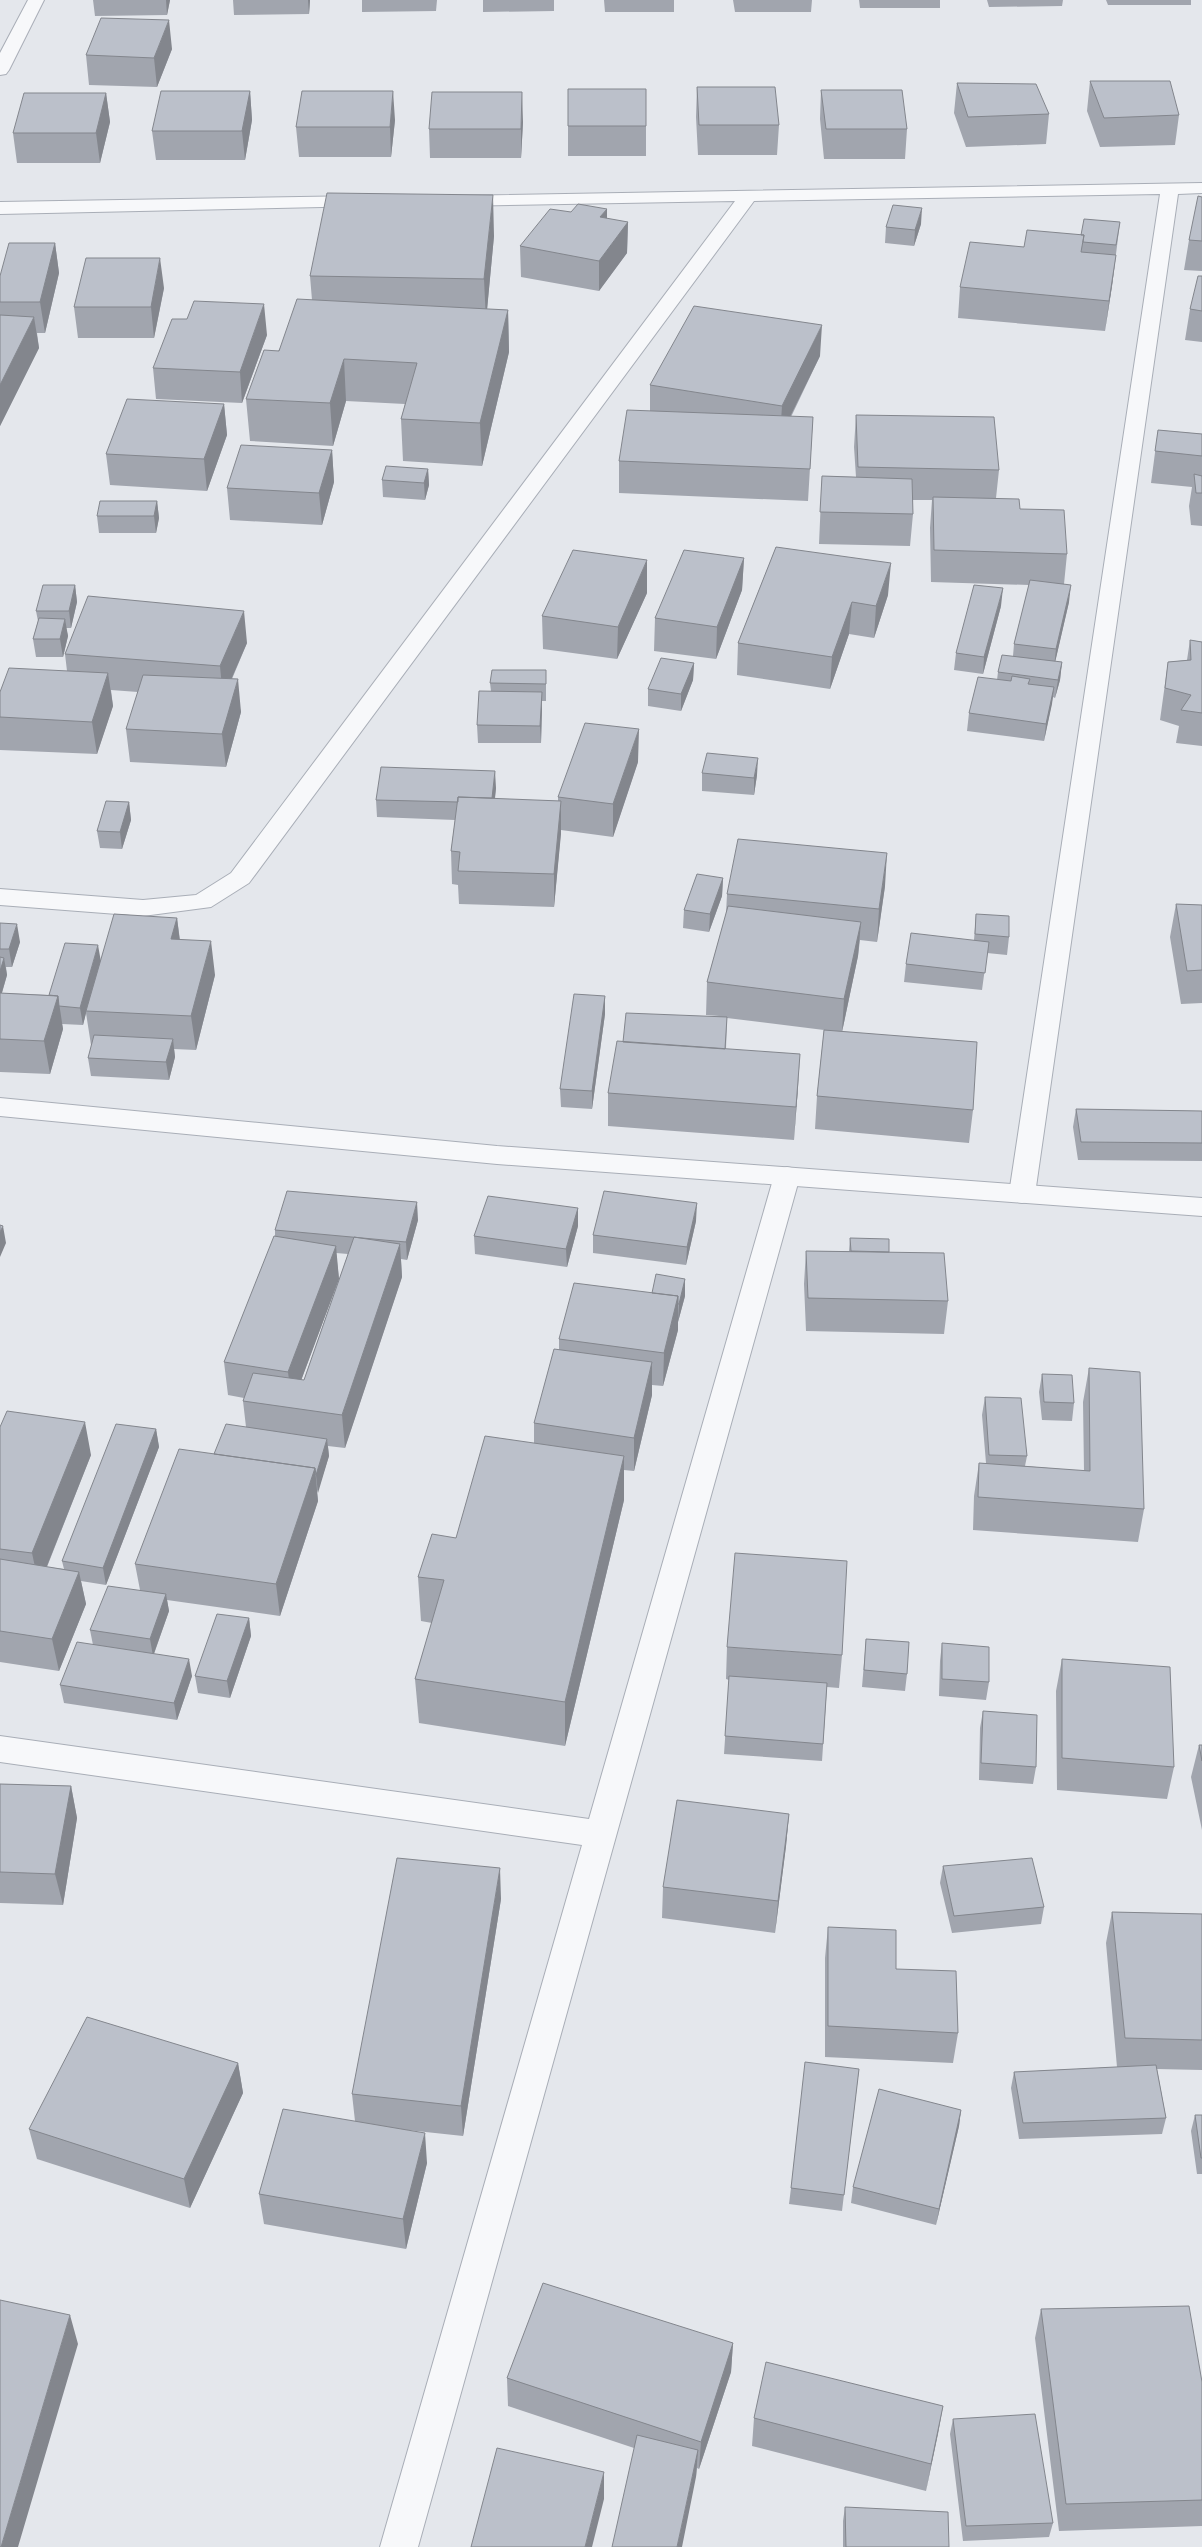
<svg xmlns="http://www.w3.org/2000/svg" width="1202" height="2547" viewBox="0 0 1202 2547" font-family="'IBM Plex Sans',sans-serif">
<rect width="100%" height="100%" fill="#e4e7ec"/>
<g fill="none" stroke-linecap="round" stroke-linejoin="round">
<g stroke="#a9aeb7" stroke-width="2">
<path id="minor" d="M28,0h16l-35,70 -3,4 -6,1v-22z
M1202,183v10l-24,1 -143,1000 -4,7 -9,2 -9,-2 -4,-7 151,-1000 -406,7 -505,682 -38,24 -68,9 -143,-11v-16l143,11 53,-5 35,-22 504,-672 -279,5 -6,-2 -3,-4 3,-4z
M361,196l7,2 2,4 -2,4 -368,8v-12z
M787,1167l9,2 4,7 -382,1371h-38l202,-702 -582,-83v-26l589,83 185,-643 4,-7z"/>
</g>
<g stroke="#a9aeb7" stroke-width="2">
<path id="tertiary" d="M0,1098l497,48 705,52v18l-705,-52 -497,-48z"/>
</g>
<use href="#minor" fill="#f7f8fa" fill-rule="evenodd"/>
<use href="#tertiary" fill="#f7f8fa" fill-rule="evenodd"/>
</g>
<path fill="#a1a5ae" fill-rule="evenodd" d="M93,0h77l-3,15 -72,1z
M233,0h77l-1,14 -75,1z
M362,0h75l-1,11 -74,1z
M483,0h71v11l-71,1z
M604,0h70v12h-69z
M733,0h79l-1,12h-76z
M859,0h81v8h-80z
M987,0h76l-1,6 -73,1z
M1106,0h85v5h-83z
M172,49l-15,38 -68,-2 -3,-30z
M1090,81l89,34 -4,30 -75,2 -13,-36z
M957,83l92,31 -3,30 -80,3 -12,-34z
M697,87l82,38 -2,30h-79l-2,-38z
M646,89v67h-78v-30z
M821,90l86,39 -2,30h-81l-4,-40z
M250,91l2,29 -7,40h-89l-4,-29z
M106,93l4,29 -10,41h-83l-4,-30z
M395,120l-4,37h-92l-3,-30z
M523,122l-2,36h-91l-1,-29z
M1202,197v74l-18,-1 5,-30z
M607,209v10l21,3 -1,31 -28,38 -78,-14 -1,-31 51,-34z
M1120,222l-8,64 -7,45 -147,-13 2,-31 64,-40 57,-12z
M921,224l-7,22 -29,-3 1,-16z
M494,236l-7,73 21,1 1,42 -27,114 -79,-5 -2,-42 4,-15 -59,-3 -13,45 -83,-5 -4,-42 66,-99 -2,-24z
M55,243l4,30 -14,60h-8l2,15 -39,78v-150z
M1202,276v66l-17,-2 5,-31z
M164,288l-10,50h-76l-4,-31z
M267,335l-25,68 -86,-4 -3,-31z
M820,356l-29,61h22l-5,84 -189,-8v-32l31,-50v-26z
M224,404l3,31 -20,56 -97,-6 -4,-31z
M856,415l143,55 -3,28 24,11 47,45 -3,30 5,18 -14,60h7l-2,18 -5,18 -2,-1 -9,44 -77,-10 2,-18 28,-33 1,-8 15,-16 1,-12 15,-59 -98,-3 -1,-54 2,-28h-20l1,14 -3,32 -91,-2 3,-68 34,1 -2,-30z
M1158,430l44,4v92l-11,-1 -2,-19 3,-19 -41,-4z
M332,450l2,32 -12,43 -92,-5 -3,-32z
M428,469l1,16 -4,15 -42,-3 -1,-17z
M157,501l2,17 -3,15h-57l-2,-17z
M776,547l112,48 -14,43 -25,-4 -19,55 -93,-14 1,-32z
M744,558l-2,32 -26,69 -62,-8 1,-33z
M75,585l2,17 -6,26h-5l2,8 -5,21h-27l-3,-18 5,-18 -2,-10z
M647,593l-30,66 -74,-10 -1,-33z
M1001,606l-18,68 -29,-4 2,-17z
M1190,640l12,2v104l-26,-3 3,-17 -19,-6 8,-58 19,-2z
M247,643l-15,36 9,33 -15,55 -96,-5 -4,-33 12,-37 -27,-2 2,16 -16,48 -97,-4v-58l67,-21 -2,-17z
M694,663l-1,17 -12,31 -33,-5v-17z
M546,670v31h-4l-1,42h-63l-1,-18 14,-34 -1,-8z
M638,762l-25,75 -52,-7 -7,77 -95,-3 -1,-19 -6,-1 -1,-33 4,-31 -78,-3 -1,-17 120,-12 -1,11 63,2v-4z
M702,773l55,2 -3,20 -52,-4z
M129,802l2,18 -9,29 -22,-1 -3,-17z
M723,878l-1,18 -13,36 -26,-4 1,-18z
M885,886l-8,56 -17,-2 -2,16 -16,76 131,78 -4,33 -154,-14 2,-33 7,-66 -97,-12 -1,31 72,38 -4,53 -186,-14v-33l15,-51 96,-26 -13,-1 1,-33 19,-68 1,-20z
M1176,904l26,1v98l-21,1 -11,-67z
M976,914l33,23 -2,18 -20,-2 -5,37 -78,-8 2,-18 68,-24z
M177,918l3,22 35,35 -19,75 -22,-1 1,8 -6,23 -78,-4 -3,-18 4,-13h-1l-5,-32 -3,12 -21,-1 1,5 -13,45 -50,-2v-149l20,19 -8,25h-6l1,8 -5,18 47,2 52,-34z
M605,996v18l-13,95 -31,-2 -1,-18z
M1076,1109l126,2v50l-124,-1 -5,-33z
M578,1208v18l-11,41 -92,-13 -1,-18z
M418,1220l-11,40 -6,-1 1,18 -57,171 -17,-2 1,10 -12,37 1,8 -38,115 -113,-16 2,11 -15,43 38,22 -15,44 -113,-17 -4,-18 33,-40 -3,-15 50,-40 -5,-26 79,-110 32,-27 -3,-26 1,-3 -16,-3 -4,-33 51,-125v-7zM336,1253l12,1 -44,126h-3l38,-101z
M696,1221l-10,44 -93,-12v-18z
M850,1238l39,14 59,49 -4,33 -138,-3 -2,-47 2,-33h43z
M685,1279v17l-7,26v8l-15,56 -11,-1v10l-18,76 -10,-1v30l-59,246 -146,-23 -4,-44 17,-56 -11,-2 -3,-44 38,-39 78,-95v-20l25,-74v-10l93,-46z
M1089,1368l55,141 -6,33 -165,-12 1,-34 5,-33h7l-4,-48 3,-18 42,59 -2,10 59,5 -1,-69z
M1042,1374l32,29 -2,18 -30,-1 -3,-28z
M0,1427l91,28 -44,112 17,2 -2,-8 94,-132 3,18 -53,138 -25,-4 5,23 -27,67 -59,-9z
M249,1618l2,18 -21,62 -32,-5 -3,-17z
M866,1639l41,35 -2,17 -43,-4z
M942,1643l47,39 -3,18 -47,-4 1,-35z
M727,1647l115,8 -3,33 -12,-1 -5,74 -98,-7 5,-74 -3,-1z
M1062,1659l112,108 -7,32 -110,-9 -1,-99z
M983,1711l53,56 -3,17 -54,-4 1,-52z
M1199,1745h3v85l-11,-53z
M0,1784l71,2 6,32 -14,87 -63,-2z
M789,1814l-3,32 -11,87 -113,-15 1,-31z
M943,1866l101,41 -3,17 -89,9 -12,-50z
M501,1899l-38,237 -56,-6 20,33 -21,86 -142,-25 -5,-30 96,-73 -3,-27z
M1112,1912l90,2v156l-45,-1 9,49 -4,16 -143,5 -8,-51 3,-16 103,-5 -11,-124z
M828,1927l68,42 62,64 -5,30 -128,-6v-99z
M238,2063l5,30 -53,115 -153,-49 -8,-30z
M859,2069l-17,142 -53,-7 2,-16z
M961,2110l-2,16 -23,99 -85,-22 2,-16z
M1195,2115h7v59h-5l-6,-43z
M1041,2309l161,73v144l-143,5 -24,-193z
M733,2343l-2,29 -32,97 -2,-1 -1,9 -62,-29 -126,-42 -1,-28z
M943,2406l-17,85 -174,-45 2,-28z
M953,2419l100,104 -4,14 -86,4 -13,-107z
M845,2507l104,40h-106v-26z"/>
<path fill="#83868d" d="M166,0h4l-3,15z
M308,0h2l-1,14z
M169,20l3,29 -15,38 -3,-29z
M250,91l2,29 -7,40 -3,-29z
M393,91l2,29 -4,37 -1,-30z
M522,92l1,30 -2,36v-29z
M106,93l4,29 -10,41 -4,-30z
M493,195l1,41 -8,85 -2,-42z
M922,208l-1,16 -7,22 1,-16z
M607,209v30l-7,-22z
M628,222l-1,31 -28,38v-30z
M55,243l4,30 -14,60 -5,-31z
M1116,255l-4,31 -7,45 4,-30z
M160,258l4,30 -10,50 -3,-31z
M264,304l3,31 -25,68 -2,-31z
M508,310l1,42 -27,114 -2,-43z
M34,317l5,31 -39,78v-41z
M822,325l-2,31 -40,81 2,-31z
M344,359l2,42 -13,45 -3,-43z
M224,404l3,31 -20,56 -3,-32z
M332,450l2,32 -12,43 -3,-32z
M428,469l1,16 -4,15 -1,-17z
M157,501l2,17 -3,15 -2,-17z
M744,558l-2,32 -26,69 1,-32z
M647,560v33l-30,66 1,-32z
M891,563l-3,32 -14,43 2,-32z
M75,585l2,17 -6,26 -2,-17z
M1071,585l-2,17 -15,65 2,-18z
M1003,588l-2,18 -18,68 1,-17z
M852,602l-3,32 -19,55 2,-32z
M244,611l3,32 -24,55 -3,-32z
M65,619l3,17 -5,21 -3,-18z
M1062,662l-2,18 -5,18 3,-18z
M694,663l-1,17 -12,31v-17z
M108,673l5,33 -16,48 -5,-32z
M238,679l3,33 -15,55 -4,-33z
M1054,687l-2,17 -8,37 2,-17z
M542,692v17l-1,34 -1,-17z
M639,729l-1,33 -25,75v-33z
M758,758l-1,17 -3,20v-17z
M495,771l1,17 -4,33 -1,-18z
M561,801v33l-7,73v-33z
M129,802l2,18 -9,29 -2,-17z
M887,853l-2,33 -8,56 2,-33z
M723,878l-1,18 -13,36 1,-18z
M177,918l4,33 -10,-12z
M861,922l-3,34 -16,76 2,-33z
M17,924l3,18 -8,25 -3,-18z
M211,941l4,34 -19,75 -5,-34z
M98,945l3,17 -15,49v2l-3,12 -3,-17z
M4,958l3,17 -7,24v-28z
M58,996l5,33 -13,45 -6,-33z
M605,996v18l-13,95v-18z
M173,1039l2,18 -6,23 -3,-18z
M800,1054l-2,33 -4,53 2,-33z
M417,1202l1,18 -11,40 -1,-18z
M697,1203l-1,18 -10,44 1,-18z
M578,1208v18l-11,41 -1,-18z
M3,1226l3,17 -6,14v-25z
M400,1244l2,33 -57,171 -3,-33z
M336,1246l3,33 -47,126 -4,-33z
M685,1279v17l-7,26 1,-18z
M678,1296v34l-15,56 1,-33z
M652,1362v33l-18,76v-33z
M85,1422l6,33 -52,131 -7,-33z
M156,1429l3,18 -53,138 -3,-17z
M327,1439l2,17 -11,37 -2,-18z
M624,1456v44l-59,246v-44z
M315,1468l3,33 -38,115 -4,-32z
M79,1572l7,32 -27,67 -7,-32z
M166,1594l3,17 -16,45 -3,-17z
M249,1618l2,18 -21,62 -3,-17z
M189,1659l3,17 -15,44 -3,-17z
M71,1786l6,32 -14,87 -8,-31z
M789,1814l-3,32 -11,87 3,-32z
M500,1868l1,31 -38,237 -2,-30z
M238,2063l5,30 -53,115 -6,-29z
M961,2110l-2,16 -23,99 3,-16z
M425,2133l2,30 -21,86 -3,-30z
M70,2315l8,29 -60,203h-17z
M733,2343l-2,29 -32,97 2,-27z
M943,2406l-5,28 -12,57 5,-27z
M698,2450l-2,27 -14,70h-5z
M604,2472v27l-12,48h-7z"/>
<path fill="#bbc0ca" stroke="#83868d" d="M101,18l68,2 -15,38 -68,-3z
M1090,81h80l9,34 -75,3z
M957,83l79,1 13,30 -81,3z
M697,87h78l4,38h-80z
M568,89h78v37h-78z
M821,90h81l5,39h-81z
M161,91h89l-8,40h-90z
M302,91h91l-3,36h-94z
M432,92h90l-1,37h-92z
M24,93h82l-10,40h-83z
M327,193l166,2 -9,84 -174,-3z
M1198,196l4,1v44l-13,-1z
M578,204l29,5 -7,8 28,5 -29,39 -79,-15 30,-37 21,3z
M893,205l29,3 -7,22 -29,-3z
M1084,219l36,3 -4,23 -33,-3 1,-7h-3z
M1027,230l57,5 -3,17 35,3 -7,46 -149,-14 10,-45 54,5z
M9,243h46l-15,59h-40v-26z
M86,258h74l-9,49h-77z
M1198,276h4v35l-12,-2z
M297,299l211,11 -28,113 -79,-4 16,-56 -73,-4 -14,44 -84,-4 18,-49 15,1z
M194,301l70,3 -24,68 -87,-4 19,-49h15z
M694,306l128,19 -40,81 -132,-21z
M0,315l34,2 -34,68z
M127,399l97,5 -20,55 -98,-5z
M627,410l186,7 -3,52 -191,-8z
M856,415l138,2 5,53 -141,-3z
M1158,430l44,4v22l-47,-5z
M241,445l91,5 -13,43 -92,-5z
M386,466l42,3 -4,14 -42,-3z
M1194,474l8,2v17h-6z
M822,476l90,3 1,35 -93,-2z
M933,497l86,2 1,10 44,1 3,44 -133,-4z
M100,501h57l-3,15h-57z
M776,547l115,16 -15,43 -24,-4 -20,55 -94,-14z
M573,550l74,10 -29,67 -76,-11z
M684,550l60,8 -27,69 -62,-9z
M1030,580l41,5 -15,64 -42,-5z
M43,585h32l-6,26h-33z
M974,585l29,3 -19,69 -28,-4z
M88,596l156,15 -24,55 -155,-12z
M39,618l26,1 -5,20h-27z
M1190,640l12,2v71l-21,-3 10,-15 -26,-7 3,-26 23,-2z
M1002,655l60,7 -4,18 -60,-8z
M661,658l33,5 -13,31 -33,-5z
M9,668l99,5 -16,49 -92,-5v-25z
M492,670h54v14l-56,-1z
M143,675l95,4 -16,55 -96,-5z
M1012,676l18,3 -2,5 26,3 -8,37 -77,-11 9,-36 33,4z
M479,691l63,1 -2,34 -63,-1z
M585,723l54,6 -26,75 -55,-7z
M707,753l51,5 -4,20 -52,-5z
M381,767l114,4 -3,27 -34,-1v5l-82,-2z
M458,797l103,4 -7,73 -96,-3 2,-19 -9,-1z
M106,801l23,1 -9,30 -23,-1z
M738,839l149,14 -8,56 -152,-15z
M697,874l26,4 -13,36 -26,-4z
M1176,904l26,1v65l-15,1z
M728,906l133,16 -17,77 -137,-17z
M114,914l63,4 -6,21 40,2 -20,75 -105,-5z
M976,914l33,2v21l-34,-3z
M0,923l17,1 -8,25h-9z
M911,933l78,9 -4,31 -79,-9z
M65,943l33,2 -18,63 -21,-2 -1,-10 -9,-1z
M0,957l4,1 -4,13z
M0,993l58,3 -14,45 -44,-2z
M574,994l31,2 -13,95 -32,-2z
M626,1013l101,4 -2,32 -102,-7z
M824,1030l153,12 -4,68 -156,-14z
M94,1035l79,4 -7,23 -78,-4z
M617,1041l183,13 -4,53 -188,-14z
M1076,1109l126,2v32l-121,-1z
M287,1191l130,11 -11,40 -131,-12z
M604,1191l93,12 -10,44 -94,-12z
M488,1196l90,12 -12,41 -92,-13z
M0,1225l3,1 -3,6z
M274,1236l62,10 -48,126 -64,-10z
M354,1237l46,7 -58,171 -99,-14 10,-28 51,7z
M850,1238l39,1v13l-38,-1z
M806,1251l138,2 4,48 -140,-3z
M656,1274l29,5 -6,25h-1v-8l-26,-3z
M574,1283l104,13 -14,57 -105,-14z
M554,1349l98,13 -18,76 -100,-15z
M1089,1368l51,4 4,137 -166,-12 1,-34 111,8z
M1042,1374l30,1 2,28 -30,-1z
M985,1397l36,1 6,58 -38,-1z
M7,1411l78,11 -53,131 -32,-4v-122z
M116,1424l40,5 -53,139 -41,-7z
M226,1424l101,15 -11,36 -1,-7 -101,-14z
M485,1436l139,20 -59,246 -150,-23 29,-99 -26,-3 14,-43 24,4z
M179,1449l136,19 -39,116 -141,-20z
M735,1553l112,8 -5,94 -115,-8z
M0,1559l79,13 -27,67 -52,-8z
M108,1586l58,8 -16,45 -60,-9z
M217,1614l32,4 -22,63 -32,-5z
M866,1639l43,3 -2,32 -43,-4z
M77,1642l112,17 -15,44 -114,-18z
M942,1643l47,4v35l-47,-3z
M1062,1659l108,8 4,100 -112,-9z
M729,1676l98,7 -4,61 -98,-8z
M983,1711l54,4 -1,52 -55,-4z
M1199,1745h3v16z
M0,1784l71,2 -16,88 -55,-2z
M677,1800l112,14 -11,87 -115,-14z
M397,1858l103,10 -39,238 -109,-12z
M1032,1858l12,49 -90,9 -11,-50z
M1112,1912l90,2v126l-77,-2z
M828,1927l68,3v39l60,2 2,62 -130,-7z
M87,2017l151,46 -54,116 -155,-50z
M805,2062l54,7 -15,126 -53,-7z
M1156,2065l10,53 -143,5 -9,-51z
M879,2089l82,21 -22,99 -86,-22z
M283,2109l142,24 -22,86 -144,-25z
M1195,2115h7v43h-1z
M543,2283l190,60 -32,99 -194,-64z
M0,2300l70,15 -69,232h-1z
M1189,2306l13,76v118l-136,4 -25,-195z
M766,2362l177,44 -12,58 -177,-46z
M1035,2414l18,109 -87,3 -13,-107z
M637,2435l61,15 -21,97h-65z
M497,2448l107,24 -19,75h-114z
M845,2507l103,5 1,35h-103z"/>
</svg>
